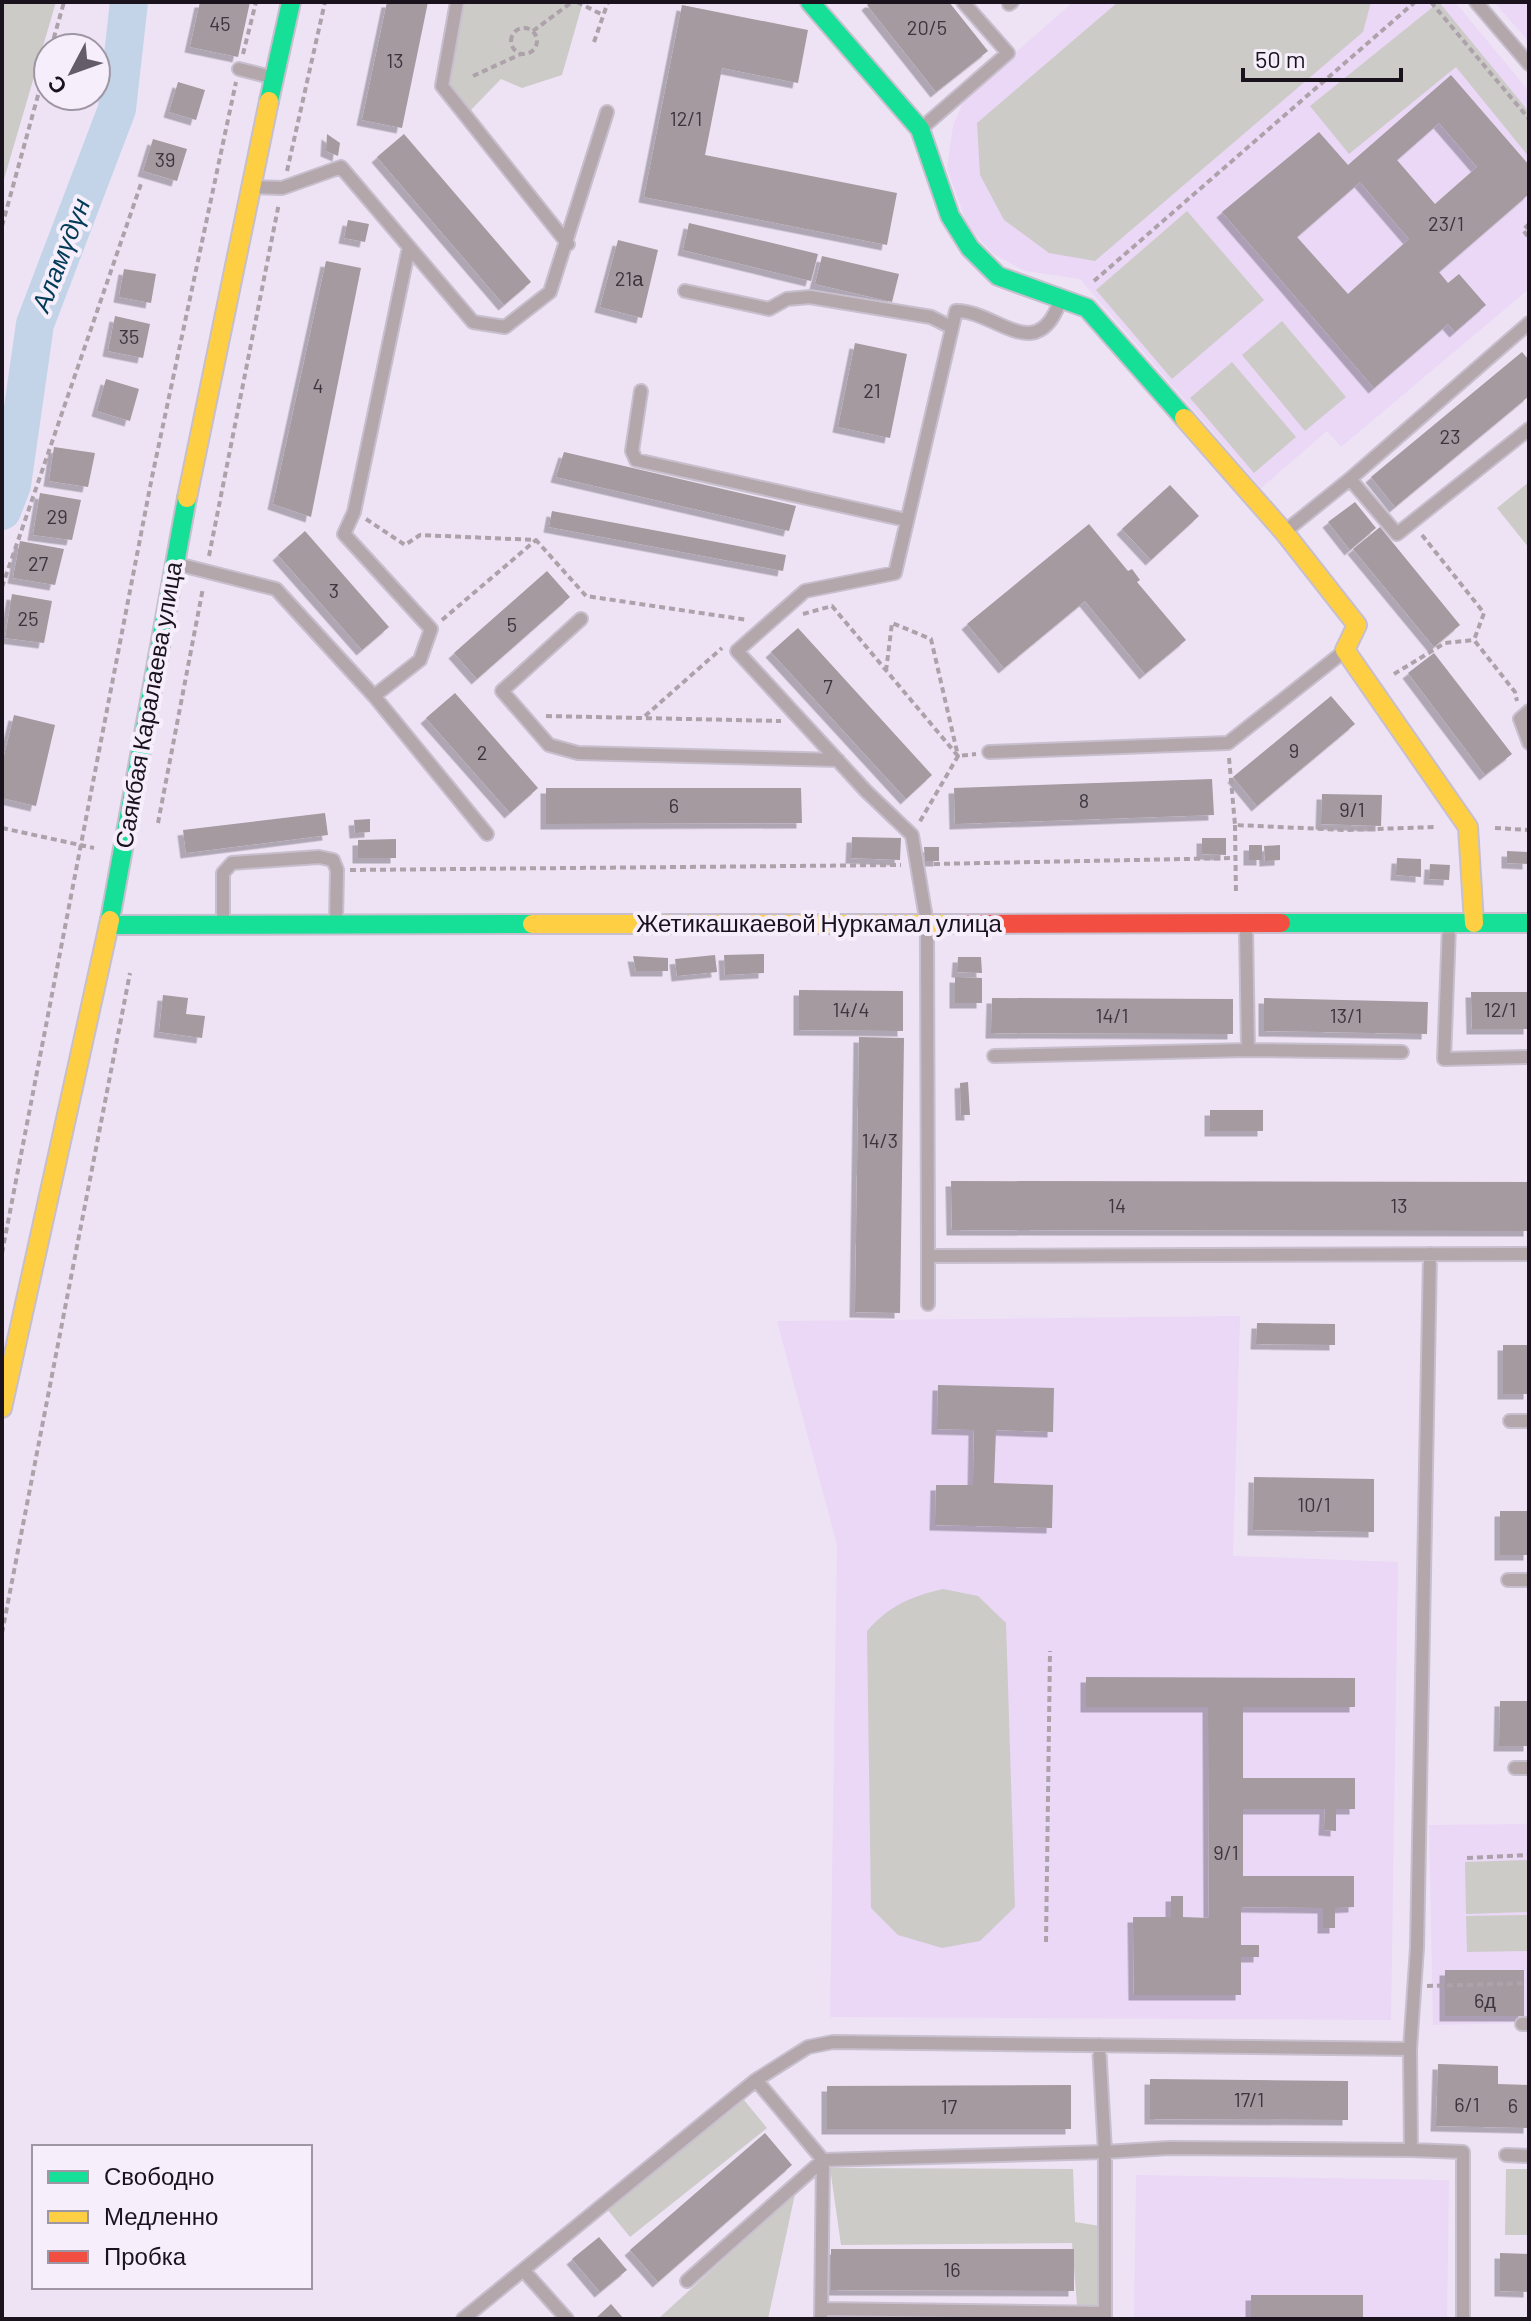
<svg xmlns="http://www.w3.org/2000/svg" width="1531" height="2321" viewBox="0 0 1531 2321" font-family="Barlow,sans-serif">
<defs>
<filter id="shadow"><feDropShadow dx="-5.5" dy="5.5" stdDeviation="0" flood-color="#0004"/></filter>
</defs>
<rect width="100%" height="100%" fill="#eee3f5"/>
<path fill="#ead8f6" d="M1073,2h382l74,89v198l-188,158 -14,-16 -66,57 -181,-209 -55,-8 -32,-17 -25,-27 -21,-59 6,-42 12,-29z
M1494,2h35v40z
M1240,1316l-7,240 165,6 -7,458 -561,-3 7,-472 -60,-224z
M1529,1824v199l-96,2 -4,-200z
M1136,2175l313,5 -2,139h-313z"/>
<path fill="#cccbc8" d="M2,2h54l-54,184z
M462,2h121l-21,73 -40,13 -21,-9 -33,34 -22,-27z
M1118,2h253l-8,30 -268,229 -46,-8 -45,-33 -24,-45 -3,-52z
M1439,2l90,110v45l-73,-90 -107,87 -39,-48z
M1187,211l77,89 -92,79 -76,-89z
M1282,321l64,76 -41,34 -63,-76z
M1232,362l64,75 -42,36 -64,-75z
M1529,482v66l-32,-40z
M943,1589l35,7 28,27 9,284 -35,34 -38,7 -44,-13 -27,-27 -4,-277c23,-26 43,-34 76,-42z
M1529,1860v52l-63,2 -1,-52z
M1529,1915v36l-62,1 -1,-36z
M744,2100l23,28 -137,109 -23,-28z
M830,2168l243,1 2,53 25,4 -3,81 -20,-2 -5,-62 -231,2z
M1506,2169h23v66h-24z
M795,2194l-27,125h-110z"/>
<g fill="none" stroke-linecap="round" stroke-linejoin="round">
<path stroke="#c3d4e8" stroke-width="38" d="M2,511l10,-26 23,-161 82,-215 12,-107"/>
</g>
<path fill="#a49a9f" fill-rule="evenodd" filter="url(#shadow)" d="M200,2h50l-12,55 -48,-10z
M387,2h41l-26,126 -40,-8z
M870,2h79l39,49 -52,41 -69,-87z
M682,5l126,25 -10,53 -76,-15 -17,87 192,38 -10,52 -243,-48z
M1451,75l78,90v29l-90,78 9,11 11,-9 27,31 -31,27 -7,-8 -74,64 -152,-176 97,-80 29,33zM1439,123l38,44 -42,37 -38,-44zM1360,182l49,57 -61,55 -51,-57z
M178,82l27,8 -9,30 -27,-8z
M327,134l13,9 -2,13 -12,-5z
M404,134l127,148 -27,23 -127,-148z
M153,139l34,10 -10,32 -34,-10z
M348,220l21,4 -4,18 -21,-4z
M689,223l129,31 -7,27 -128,-31z
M618,240l40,10 -16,68 -42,-11z
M822,256l77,18 -7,28 -77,-18z
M326,261l35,7 -50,249 -38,-13z
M124,269l32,5 -5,29 -32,-6z
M115,316l35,8 -7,34 -35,-7z
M855,343l52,11 -17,84 -52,-11z
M1522,352l7,8v36l-134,111 -24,-30z
M106,379l33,10 -9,32 -33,-10z
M54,447l41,6 -7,34 -39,-6z
M564,452l232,54 -7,25 -233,-54z
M1170,485l29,31 -48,44 -29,-31z
M40,493l41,7 -9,40 -39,-5z
M1355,502l21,26 -26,22 -22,-28z
M552,511l234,44 -3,16 -234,-44z
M1089,524l39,47 4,-2 8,11 -3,2 49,58 -41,34 -60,-73 -81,67 -37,-44z
M1380,527l80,98 -26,22 -81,-98z
M305,531l84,96 -27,23 -84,-95z
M20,541l44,8 -9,36 -42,-7z
M547,571l23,26 -93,82 -23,-26z
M12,594l40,7 -8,42 -39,-5z
M798,628l134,147 -26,24 -135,-147z
M1434,653l78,101 -27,21 -77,-102z
M455,693l83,95 -28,25 -84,-95z
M1331,696l24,28 -98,82 -24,-29z
M14,715l41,10 -19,81 -34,-8v-34z
M1212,779l2,36 -259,9 -1,-36z
M546,788h255l1,35 -256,1z
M1322,794l60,1 -1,31 -60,-2z
M325,813l3,22 -142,18 -3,-23z
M370,819v13l-15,1 -1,-13z
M852,837l49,1 -1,22 -49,-2z
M1202,838h24v17l-24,-1z
M396,839v19h-38v-18z
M1249,845h13v15h-13z
M1280,845v15l-15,1 -1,-15z
M924,847h15v14h-14z
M1507,851l21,1v12l-21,-1z
M1397,858l24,1v18l-25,-2z
M1430,864l20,1 -1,15 -20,-1z
M764,954v19l-39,2 -1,-20z
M715,955l2,17 -40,4 -2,-17z
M633,956l35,2v13h-32z
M958,957h23l1,16 -25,-1z
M955,977l27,1v25h-27z
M799,990l104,1v40l-104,-1z
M1471,992h58v37h-57z
M163,995l25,3 -2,16 19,2 -3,22 -43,-6z
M992,998l241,1v35l-242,-1z
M1264,998l164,4 -1,32 -163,-3z
M859,1037l45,1 -4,275 -45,-1z
M968,1082l2,33h-9l-1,-32z
M1210,1110h53v21h-53z
M951,1181l578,1v49l-577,-1z
M1257,1323l78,1v21l-79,-1z
M1503,1345h26v49h-26z
M938,1385l116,3 -1,44 -57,-2 -2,53 59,2 -1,43 -117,-3 1,-40h37l1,-55 -37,-1z
M1254,1477l120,2v53l-121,-2z
M1500,1511h29v44h-29z
M1086,1677l269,1v29h-112v71h112v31h-19v22l-12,-1 1,-21h-82v67h111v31l-19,1v20h-12v-20l-82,-1v38h18v12h-18v38h-107l-1,-78h38v-21h12v21l26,1 -1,-211h-122z
M1500,1701h29v45h-30z
M1445,1970h79v46h-79z
M1438,2064l60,2v18l31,1v43l-93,-2z
M1150,2079l198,2v39l-198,-1z
M1071,2085v44h-244v-43z
M765,2133l27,32 -134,117 -28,-32z
M599,2237l28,33 -27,22 -28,-33z
M831,2249h243v42l-243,-1z
M1500,2253l29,1v38l-29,-1z
M1251,2295h112v24h-112z
M611,2304l13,15h-29z"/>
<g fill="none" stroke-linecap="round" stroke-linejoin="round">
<g stroke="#c7bfcd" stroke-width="16">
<path id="lane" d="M457,2l-15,84 126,158
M1476,2l53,62
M1009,4l3,-2
M239,69l32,8
M923,127l85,-74 -45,-51
M253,187l29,1 59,-21 132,155 32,5 45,-35 57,-180
M685,291l84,18 18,-10 23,-2 121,20 20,10
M1060,301c-23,66 -65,9 -104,10l-61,262 -90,18 -68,60 129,140 46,44 15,89 1,332 601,-2
M641,391l-9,60 4,9 270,60
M1350,479l179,-156
M1288,529l62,-50 47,55 132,-105
M177,564l99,25 98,107 113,138
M581,619l-79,72 47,54 29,8 260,7
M374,696l46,-36 11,-31 -87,-95 10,-22 55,-265
M1529,711l-9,8 9,24
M989,752l239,-9 114,-90
M223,921v-48l9,-10 87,-6 14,3 4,10 -1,52
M1246,927l2,123 154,2
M1449,927l-5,132 85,-2
M994,1056l254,-6
M1430,1254l-13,694 -7,101 1,101 52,2v167
M928,1256v48
M1510,1421h19
M1508,1580h21
M1515,1768h14
M1522,2024h7
M756,2080l52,-33 25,-5 577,7
M1506,2155l23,1
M524,2271l43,48
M687,2281l136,-121 282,-8 -6,-107
M822,2309l283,4
M463,2319l293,-239 67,80 -2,159
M1105,2319v-167l64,-4 242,2"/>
</g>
<g stroke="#c7bfcd" stroke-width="22">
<path id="fast" d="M810,2l110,127 30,87 20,32 28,28 89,32 97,110
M269,101l22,-99
M110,920l77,-422
M1281,923h248
M109,925l423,-1"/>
</g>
<g stroke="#c7bfcd" stroke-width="22">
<path id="slow" d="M1184,418l100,114 73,93 -12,25 123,177 6,96
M187,498l82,-397
M532,924h435
M2,1408l108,-488"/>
</g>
<g stroke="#c7bfcd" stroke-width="22">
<path id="jam" d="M967,924l314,-1"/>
</g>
<path stroke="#ada2aa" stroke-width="4" stroke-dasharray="6 4" stroke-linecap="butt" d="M577,2l26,13
M1431,2l98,117
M511 41a13 13 0 1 1 26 0a13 13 0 1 1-26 0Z
M533,31l39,-29
M594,42l14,-40
M51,48l13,-46
M243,54l13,-52
M473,76l48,-22
M287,171l38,-169
M1529,224l-6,6 6,8
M2,226l46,-167
M1094,281l321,-279
M366,519l39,26 15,-10 116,5 50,56 162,24
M1422,535l62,78 -10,27 41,52 2,9
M209,556l70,-353
M2,587l140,-406
M803,614l29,-8 126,150 18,-2
M442,620l94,-80
M886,671l6,-48 39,16 27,117 -39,67
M1394,674l51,-31 29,-3
M546,716l235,5
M645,716l77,-68
M1229,758l6,67 110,5 90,-3
M158,823l45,-235
M1235,825l1,70
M2,828l92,20
M1495,828l34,2
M934,864l301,-6
M350,870l551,-5
M2,1253l150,-776 84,-395
M2,1633l128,-660
M1467,1858l62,-3
M1046,1942l4,-291
M1427,1986l102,-3"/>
<use href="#lane" stroke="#b3a7ab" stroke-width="12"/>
<use href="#fast" stroke="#16e098" stroke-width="18"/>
<use href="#slow" stroke="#ffcf43" stroke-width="18"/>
<use href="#jam" stroke="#f24e42" stroke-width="18"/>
</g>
<g text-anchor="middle" stroke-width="8" stroke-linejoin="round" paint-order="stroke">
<g font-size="20" fill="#3c353e">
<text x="220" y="31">45</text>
<text x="927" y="35">20/5</text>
<text x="395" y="68">13</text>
<text x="686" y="126">12/1</text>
<text x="165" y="167">39</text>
<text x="1446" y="231">23/1</text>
<text x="629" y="286">21а</text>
<text x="129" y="344">35</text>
<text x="318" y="393">4</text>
<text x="872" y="398">21</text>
<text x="1450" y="444">23</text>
<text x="57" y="524">29</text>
<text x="38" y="571">27</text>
<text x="334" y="598">3</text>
<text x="28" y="626">25</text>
<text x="512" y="632">5</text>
<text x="828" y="694">7</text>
<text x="1294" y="758">9</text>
<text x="482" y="760">2</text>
<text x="1084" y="808">8</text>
<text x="674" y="813">6</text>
<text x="1352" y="817">9/1</text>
<text x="851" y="1017">14/4</text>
<text x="1500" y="1017">12/1</text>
<text x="1112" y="1023">14/1</text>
<text x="1346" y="1023">13/1</text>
<text x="880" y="1148">14/3</text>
<text x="1117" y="1213">14</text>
<text x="1399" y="1213">13</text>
<text x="1314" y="1512">10/1</text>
<text x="1226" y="1860">9/1</text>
<text x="1485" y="2008">6д</text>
<text x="1249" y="2107">17/1</text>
<text x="1467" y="2112">6/1</text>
<text x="1513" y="2113">6</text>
<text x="949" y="2114">17</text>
<text x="952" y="2277">16</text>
</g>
<g font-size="24" fill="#1a131e" stroke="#f6eefb">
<text transform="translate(149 705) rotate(-80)" y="8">Саякбая Каралаева улица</text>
<text x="819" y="932">Жетикашкаевой Нуркамал улица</text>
</g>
<g font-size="26" font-style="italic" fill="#023b57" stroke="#f6eefb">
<text transform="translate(61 255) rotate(-69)" y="9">Аламүдүн</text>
</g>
</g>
<rect width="1531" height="2321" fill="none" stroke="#1a131e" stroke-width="8"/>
<rect x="32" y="2145" width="280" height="144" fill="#f6eefb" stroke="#9e96a3" stroke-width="2"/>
<rect x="48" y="2171" width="40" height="12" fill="#16e098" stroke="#9e96a3" stroke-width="2"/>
<text x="104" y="2185" font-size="24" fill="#1a131e">Свободно</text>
<rect x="48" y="2211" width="40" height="12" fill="#ffcf43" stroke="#9e96a3" stroke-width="2"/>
<text x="104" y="2225" font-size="24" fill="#1a131e">Медленно</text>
<rect x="48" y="2251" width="40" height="12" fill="#f24e42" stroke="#9e96a3" stroke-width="2"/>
<text x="104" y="2265" font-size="24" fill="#1a131e">Пробка</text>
<g transform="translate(72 72) rotate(229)"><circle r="38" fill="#f6eefb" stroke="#9e96a3" stroke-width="2"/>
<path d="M0-6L14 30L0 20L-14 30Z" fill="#645c69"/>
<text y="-12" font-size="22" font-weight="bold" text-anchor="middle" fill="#1a131e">С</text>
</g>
<path d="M1243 68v12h158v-12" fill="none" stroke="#1a131e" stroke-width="4"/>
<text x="1255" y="68" font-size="24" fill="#1a131e" stroke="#f6eefb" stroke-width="6" paint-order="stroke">50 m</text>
</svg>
